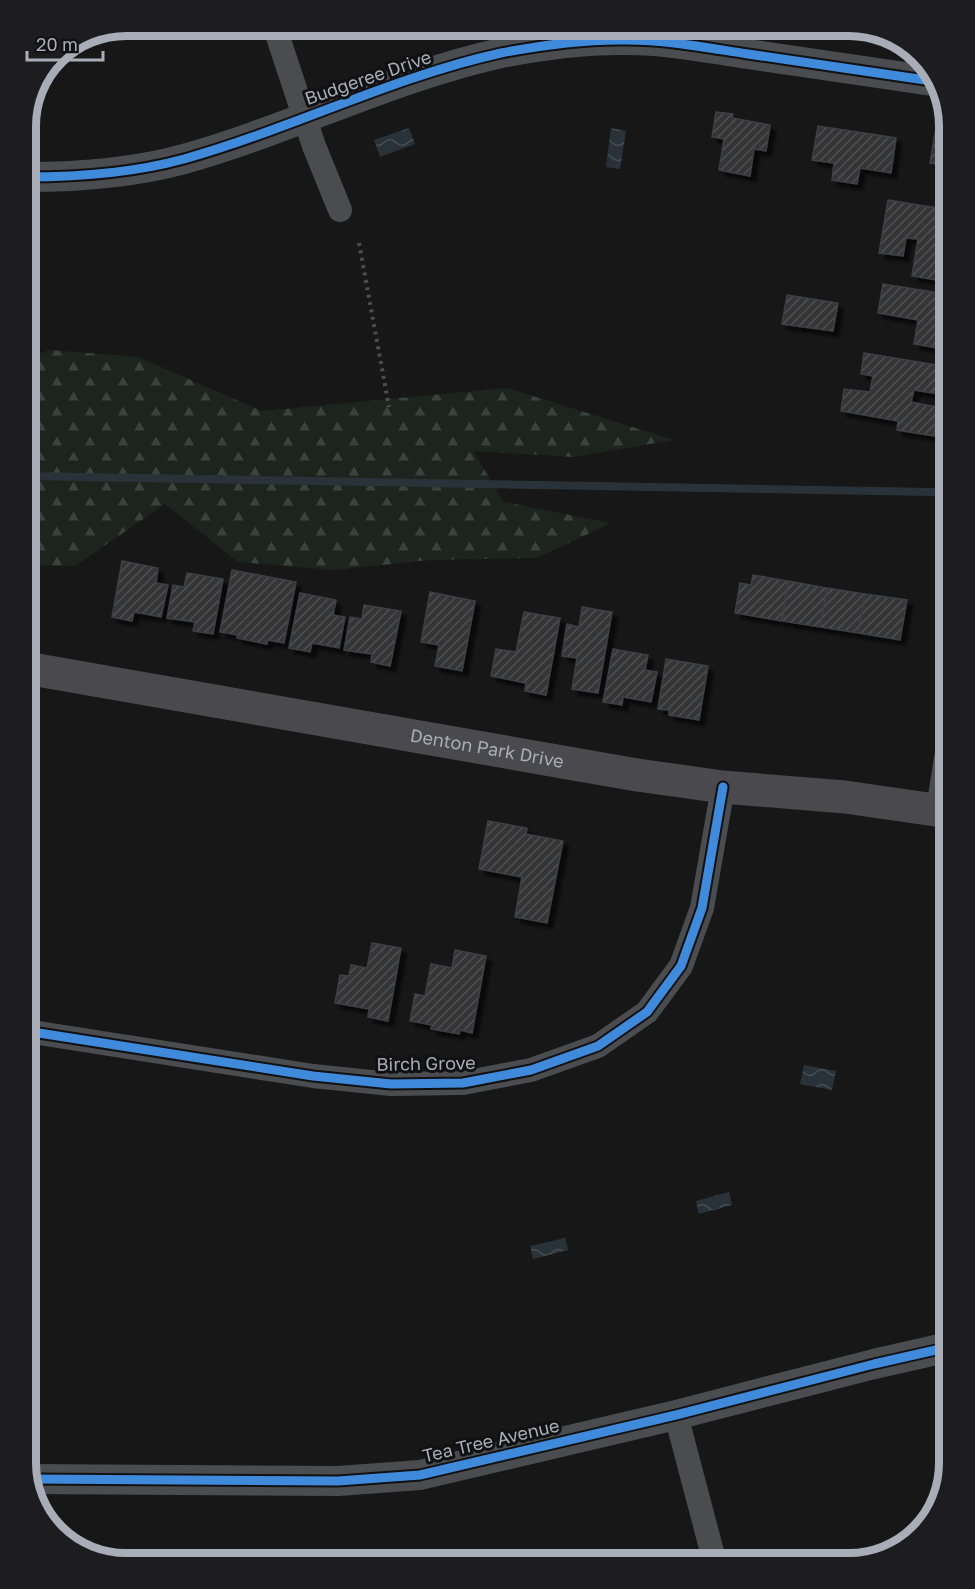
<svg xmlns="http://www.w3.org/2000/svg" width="975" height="1589" viewBox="0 0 975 1589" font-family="'Golos Text',sans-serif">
<defs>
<pattern id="forest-firs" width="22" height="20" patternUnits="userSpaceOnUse" patternTransform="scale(1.5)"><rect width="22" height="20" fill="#1d241e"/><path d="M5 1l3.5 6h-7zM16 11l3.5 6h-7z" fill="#3b413d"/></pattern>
<pattern id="water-waves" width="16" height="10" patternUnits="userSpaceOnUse" patternTransform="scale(1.5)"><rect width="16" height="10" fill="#2a3239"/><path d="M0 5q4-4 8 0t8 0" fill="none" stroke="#464d54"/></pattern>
<pattern id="building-hatch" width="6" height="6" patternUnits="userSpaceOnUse" patternTransform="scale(1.5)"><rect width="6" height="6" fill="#353536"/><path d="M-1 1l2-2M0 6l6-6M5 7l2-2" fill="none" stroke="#4f5051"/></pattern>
<filter id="shadow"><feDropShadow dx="5.5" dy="5.5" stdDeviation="1.5" flood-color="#0009"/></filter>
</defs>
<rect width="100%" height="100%" fill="#171717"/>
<path fill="url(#forest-firs)" d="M49,350l89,7 124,54 245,-23 167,52 -101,17 -100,-6 31,51 107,21 -74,35 -108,2 -95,10 -96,-8 -73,-58 -90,62 -49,-1v-206z"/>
<path fill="url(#water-waves)" d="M409,128l6,16 -35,13 -6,-17z
M611,128l15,3 -6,38 -14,-2z
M804,1065l32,6 -4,19 -32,-6z
M729,1192l3,13 -33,9 -3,-13z
M565,1238l3,12 -35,9 -3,-13z"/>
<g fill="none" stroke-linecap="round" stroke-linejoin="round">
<path stroke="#2a3239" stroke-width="8" d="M26,476l907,16"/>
</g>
<path fill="url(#building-hatch)" stroke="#3f4043" stroke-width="1.5" filter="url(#shadow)" d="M716,112l17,2 -1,4 38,7 -4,26 -12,-2 -4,27 -31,-6 5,-31 -12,-2z
M818,126l78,12 -5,35 -31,-5 -3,16 -25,-4 2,-17 -22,-3z
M935,133l14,2v62l-9,-2 5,-30 -15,-2z
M888,200l61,10v72l-37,-6 6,-37 -12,-1 -3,18 -24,-3z
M883,284l63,10 -9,54 -23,-4 4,-24 -40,-7z
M787,295l51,8 -5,28 -51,-7z
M864,353l79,13 -5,28 -24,-4 -3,12 27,5 -4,29 -37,-6 1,-9 -57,-10 3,-22 26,3 3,-16 -12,-2z
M122,561l36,7 -2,15 12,2 -7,32 -27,-5 -2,9 -20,-4z
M232,570l64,12 -12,61 -17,-3v4l-30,-6 1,-3 -18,-3z
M187,573l36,6 -10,55 -20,-3 2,-9 -28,-4 6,-33 11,2z
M753,575l35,6 -6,40 -47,-8 5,-30 11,2z
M788,581l39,7 -7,39 -38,-6z
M827,588l38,6 -7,39 -38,-6z
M430,592l45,9 -13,70 -27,-5 4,-21 -18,-3z
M300,593l36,7 -3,15 12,2 -6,31 -27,-5 -2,9 -21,-4z
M865,594l42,6 -7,40 -42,-7z
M364,605l37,6 -11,55 -19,-4 1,-8 -28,-4 6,-33 12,2z
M582,607l30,5 -14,81 -26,-4 5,-31 -15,-2 5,-32 12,3z
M524,612l36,6 -14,77 -21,-4 1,-8 -35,-7 5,-27 20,3z
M613,649l35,6 -3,15 12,2 -6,30 -28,-5 -1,8 -19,-3z
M666,659l42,7 -9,54 -30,-5v-5l-11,-1z
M488,821l39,7 -1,6 37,7 -16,82 -32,-6 7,-40 -43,-8z
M372,943l29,5 -13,73 -20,-4 1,-8 -34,-6 5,-28 9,1 2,-11 16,3z
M455,950l31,6 -14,77 -12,-3 -1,4 -28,-5 1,-4 -22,-4 5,-27 10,2 6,-32 21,4z"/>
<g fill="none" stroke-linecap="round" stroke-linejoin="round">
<path stroke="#4d4e52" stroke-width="4" stroke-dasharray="3 4.5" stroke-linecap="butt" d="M359,243l30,164"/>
<path stroke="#4b4c50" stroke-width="24" d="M276,31l38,115 26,64
M26,1031l287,45 78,8 72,-1 68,-13 67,-24 49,-34 34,-46 21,-58 21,-121
M676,1415l39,148"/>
<path stroke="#4b4c50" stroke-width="30" d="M26,177c52,0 107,-4 158,-18 107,-30 208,-82 317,-106 41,-8 84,-14 126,-13 40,0 81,8 121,14 64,9 127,19 191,28
M941,810l8,-52
M29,1479l309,2 82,-6 256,-60 198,-51 75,-17"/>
<path stroke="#4a4a4e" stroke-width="33" id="s1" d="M26,668l611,107 86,12 122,10 104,15"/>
<g stroke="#111113" stroke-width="13">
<path id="cycleway" d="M26,177c52,0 107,-4 158,-18 107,-30 208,-82 317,-106 41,-8 84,-14 126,-13 40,0 81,8 121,14 64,9 127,19 191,28
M26,1031l287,45 78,8 72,-1 68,-13 67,-24 49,-34 34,-46 21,-58 21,-121
M29,1479l309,2 82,-6 256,-60 198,-51 75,-17"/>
</g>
<use href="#cycleway" stroke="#408adc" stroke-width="9"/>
</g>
<g text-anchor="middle" stroke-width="6" stroke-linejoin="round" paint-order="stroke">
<g font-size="18" fill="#a8adb8" stroke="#111113">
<text transform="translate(368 78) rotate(-19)" y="6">Budgeree Drive</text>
<text dy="6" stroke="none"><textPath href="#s1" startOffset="468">Denton Park Drive</textPath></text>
<text transform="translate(426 1064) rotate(-1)" y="6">Birch Grove</text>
<text transform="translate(491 1441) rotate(-13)" y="6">Tea Tree Avenue</text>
</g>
</g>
<path d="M0 0H975V1589H0ZM126 36H849A90 90 0 0 1 939 126V1463A90 90 0 0 1 849 1553H126A90 90 0 0 1 36 1463V126A90 90 0 0 1 126 36Z" fill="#1d1d20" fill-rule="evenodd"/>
<path fill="none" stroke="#a8adb8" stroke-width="8" d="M126 36H849A90 90 0 0 1 939 126V1463A90 90 0 0 1 849 1553H126A90 90 0 0 1 36 1463V126A90 90 0 0 1 126 36Z"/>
<path d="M27 51v9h76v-9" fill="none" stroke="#a8adb8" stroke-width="3"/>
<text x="36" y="51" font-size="18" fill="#a8adb8" stroke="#111113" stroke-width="4.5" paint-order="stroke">20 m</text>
</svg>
